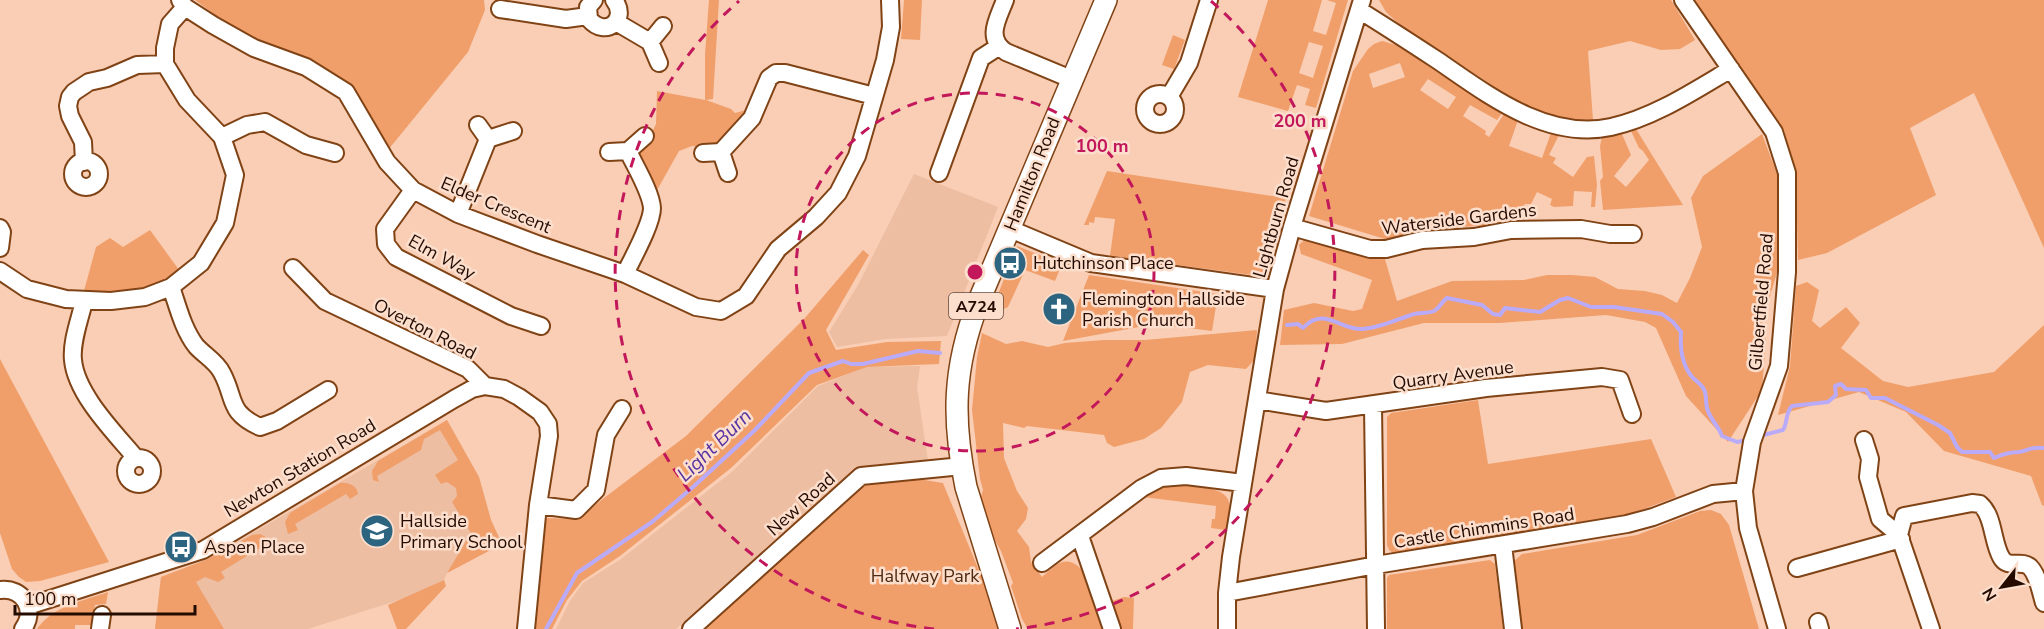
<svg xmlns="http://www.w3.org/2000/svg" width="2044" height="629" viewBox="0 0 2044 629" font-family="'Nunito Sans',sans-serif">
<rect width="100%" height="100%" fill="#f9ceb4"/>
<path fill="#edbea2" d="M914,174l84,33 -51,129 -62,3 -48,8 -8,-15 29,-47z
M920,366l-3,21 11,74 -70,6 -182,162h-120l14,-28 13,-18 38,-24 112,-88 85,-85 48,-19z
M447,420l32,57 12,43 11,24 -55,29 -3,7 -39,18 -97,31h-153l6,-52 47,-18z"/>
<path fill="#f09f6b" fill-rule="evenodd" d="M195,0h289l1,10 -17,42 -80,98 -31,-55 -19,-19 -67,-28 -42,-23z
M709,0h10l-6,99 -7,1 25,9 4,4 11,-3 -9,13 -23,24 -22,-1 -13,5 -23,41 -17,-38 13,-14 -2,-4 6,-12 1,-33 48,9v-46z
M904,0h18l-2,40 -19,-1z
M1268,0h54l-9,31 13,4 10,-32 -9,-3h21l-32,108 -11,-3 5,-16 -13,-4 -9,26 -50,-14zM1309,42l14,4 -10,32 -14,-5z
M1379,0h292l24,40 -15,9 -19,1 -31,-9 -42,10 5,69 -15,1 -26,-5 -11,-2 -25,-13 -116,-76 -14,-13z
M1691,0h353v248l-70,-155 -64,35 26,67 -109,58 -29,7 -2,-76 -12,-54z
M1173,35l12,5 -11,29 -12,-4z
M1382,41l14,4 106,68 -5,7 -27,-15 -7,11 23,15 -1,3 4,3 15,-23 14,6 -9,26 33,12 9,-25 8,2 -10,20 7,3 -3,5 20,14 14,-20 7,-1 3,29 -2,22h-4l1,-15 -18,-1 -1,15 -19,1 -4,-2 2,-6 -15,-7 -6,12h-6l-5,9 -13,-8 -9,11h-7l-2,-2v11l-59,4 -29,9 -16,1 -76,-23 44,-145 15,-22 6,-5zM1400,63l5,14 -32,11 -4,-14zM1428,79l28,18 -8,12 -28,-19z
M1636,129l47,76 -80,5 -3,-29 3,-4 -3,-31 2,-9 20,-3 9,21 -17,21 12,11 23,-27 -6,-9 -4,-3 -8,-17z
M1762,134l20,53 -4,82 -18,61 6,9 -4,51 -34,52 -42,-46 -30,-68 -11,-6 -39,-7 -106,8h-76l-82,21 -62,1 4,-35 30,-7 39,8 9,-2 10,-29 -71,-26 -2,-9 5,-5 63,17 18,2 12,42 55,-20 72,-1 23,-5h25l23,2 23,12 27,2 17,4 15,8 13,-25 12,-31 -11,-49 12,-22z
M1107,171l179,27 -19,79 -157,-21 5,-37 -20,-2 -1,6 -5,-1v3h-5z
M150,230l32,44 -38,21 -62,3 14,-51 14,-9 13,9z
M1017,246l45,18 -7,17 -30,-11 -17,37 -6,3 -9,-3z
M863,250l6,5 -43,75 10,20 51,-8 54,-1 -2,23 -72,3 -50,18 -86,83 -111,88 -38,25 -15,19 -15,29h-17l10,-111 33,1 26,-21 82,-62 118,-117z
M1089,275l129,19 -6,37 -57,-7 -92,17z
M1807,282l12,8 -7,31 8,7 26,-21 14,16 -19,25 42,33 25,6 86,-15 50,-47v181l-2,-1 -11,-29 -87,-25 -38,-39 -47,-20 -81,23 12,-49 6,-80z
M1257,330l-2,29 -9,10 -38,-4 -18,7 -8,30 -21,26 -17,11 -30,8 -7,-4 -3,-8 -77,-9 -3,2 -21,-5 1,35 13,33 11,17 -2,11 -9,12 12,16 2,15 11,15c14,-12 24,-24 40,-7l20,59h-74l-6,-10 -11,-33 2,-3 -12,-32 -8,-14 -13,-37 3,-10 -3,-11 -8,-69 5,-53 5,-24 24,11 16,-3 26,6 17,-4 39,-3h41z
M0,359l109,203 -69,19 -14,1 -7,-5 -7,-8 -12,-36z
M1478,400l10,64 163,-25 25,58 -51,19 -232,37 -4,-3 -2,-5v-128l4,-4z
M447,420l32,57 12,43 11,24 -55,29 24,-40 -19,-31 5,-6 -1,-8 -9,-6 -6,2 -6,-9 23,-15 -18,-30 -16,9 -3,11 -44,26 2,6 -6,-2 -1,-9 6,-10z
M918,479l25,4 60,146h-299l160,-144z
M340,483c8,-1 17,2 18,11l-8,5 -4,-5 -51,30 3,6 -10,4 -3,-12 5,-9z
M1173,485c15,1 52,0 56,17 2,8 -2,19 -3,28l-15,-2 1,-9h3l1,-13 -73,-9 16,-9z
M1711,510l10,4 8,11 30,104h-238l-8,-67 9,-8 115,-19 63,-24z
M260,534l8,4 4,5 -1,4 -2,1 -3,-4 -45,28 4,6 -7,4 -13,-5 -9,5 28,47h-69l6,-52 47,-18 44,-24z
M1490,560l5,4 8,65h-116v-51l2,-3z
M444,580l2,6 -40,43h-9l-9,-24z
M108,592l-2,12 -11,1 -2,15 -2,5h-16v4h-38c16,-23 46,-28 71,-37z
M1124,597l10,1 -1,31h-12l-9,-28z"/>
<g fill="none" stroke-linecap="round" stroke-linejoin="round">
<path stroke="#baabf8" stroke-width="4" d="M1287,325l11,-1 5,4c21,-23 38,3 60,1 16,-1 33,-9 48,-14 7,-3 16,-1 23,-4 6,-3 7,-9 13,-13l35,7 11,9 7,1 5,-7 35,4 20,-12 8,-2 23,9h23l48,7 11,8 8,10c-1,15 1,34 12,46 4,4 10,7 12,14 2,6 0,13 3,19 3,9 11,16 14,25l15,6 10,-2
M1760,436l23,-6c5,-8 2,-17 9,-24l36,-4 8,-7 -1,-9 6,-2 5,5 20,1 5,8h14l53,27 12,8 7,14 5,5h28l4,6c9,-4 15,-6 25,-6 10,-1 11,-6 25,-4
M546,629l31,-56 75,-51 41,-35 62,-57 54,-57 34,-12 8,3h12l55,-13 22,2"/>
<g stroke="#804316" stroke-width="20">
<path id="minor" d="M180,0l5,7 28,18 41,23 52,19 40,25 41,70 26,28 45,24 79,30 88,30 71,33 25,4 25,-15 32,-47 38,-32 22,-24 19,-37 28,-96 6,-33 -1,-27
M594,0l-6,7 1,12c17,20 40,0 25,-19
M1005,0c-7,19 -20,38 1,52l65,27
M1683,0l91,132 13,41v99l-8,94 -27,76 -8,49 4,37 29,101
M500,9l66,10 22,-3
M1359,10c26,16 52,33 78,50 50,34 109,81 174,67 42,-9 83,-36 120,-58
M616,22l34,20 9,21
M650,42l13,-16
M1145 109a15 15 0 1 1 30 0a15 15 0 1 1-30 0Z
M1169,97l20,-34 20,-63
M478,125l10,14
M222,137l25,-12 18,-3 41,23 29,8
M609,152l19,-1 17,-15
M721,152l31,-34 17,-40 7,-5h9l89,23
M703,153l18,-1 7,21
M73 174a13 13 0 1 1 26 0a13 13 0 1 1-26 0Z
M84,162l-1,-20 -13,-26 -2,-10 2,-9 4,-5 15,-10 18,-4 30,-13 28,-1
M939,173l42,-115 17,-11
M413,190l-28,39 1,15 10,13 115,59 30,10
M458,214l30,-75 25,-8
M1292,227l78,22h16l36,-9 52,-3 37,-7 70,-1 29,5h23
M0,228l2,4 -2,16
M1010,229l81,34 184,26
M293,268l32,33 143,68 17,17 19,3 15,8 21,15 8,12 1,12 -11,69 -12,124
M0,271l27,18 39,10 45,2 34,-4 26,-10 30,-24 24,-40 10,-48 -13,-38 -35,-37 -22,-36v-16l5,-24 15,-17
M625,274c7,-15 27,-50 27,-66 -1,-16 -17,-42 -24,-57
M171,287c7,20 12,42 25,59 8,9 21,16 26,27 14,26 5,39 38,54l17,-6 51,-31
M84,301c-4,18 -13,41 -11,59 3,34 41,72 62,97
M1257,400l69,11 160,-23 116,-11 18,3 12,34
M1373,406l3,223
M1864,440l6,19 -2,18 12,42 19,16 32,94
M126 471a13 13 0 1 1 26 0a13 13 0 1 1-26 0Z
M538,505l38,5 20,-20 10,-55 16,-26
M1899,535l5,-19 68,-13 8,1c14,12 12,37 21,53 7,13 20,2 29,10 8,8 11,26 14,36
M1080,536l32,93
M1503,545l10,84
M1042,563l100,-75 19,-10 25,-2 57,7
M1797,568l104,-29
M0,590c23,-3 37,20 23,39
M1227,593l149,-28 251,-41 26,-7 60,-23 31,-3
M28,606l175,-56 251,-151 18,-10 13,-3
M1818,622l2,7
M100,629l2,-14
M691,629l170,-153 101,-10
M1227,629v-36l4,-36 44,-268 17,-62 70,-227"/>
</g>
<g stroke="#804316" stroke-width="24">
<path id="major" d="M1010,629l-44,-142c-14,-68 -13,-119 12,-184l128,-303"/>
</g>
<use href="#minor" stroke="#fff" stroke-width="16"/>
<use href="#major" stroke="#fff" stroke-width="21"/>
</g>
<g fill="none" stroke="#c2185b" stroke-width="3" stroke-dasharray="10 8">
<circle cx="975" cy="272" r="179"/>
<path d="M934 629A359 359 0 0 1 739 1M1211 1A359 359 0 0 1 1016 629"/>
</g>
<defs>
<g id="bus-disc" transform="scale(1.725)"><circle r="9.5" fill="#2d647f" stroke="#fcdecd"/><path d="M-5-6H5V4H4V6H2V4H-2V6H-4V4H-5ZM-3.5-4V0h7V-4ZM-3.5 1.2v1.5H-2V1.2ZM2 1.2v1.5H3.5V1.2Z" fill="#fff"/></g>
<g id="church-disc" transform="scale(1.725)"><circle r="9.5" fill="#2d647f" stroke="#fcdecd"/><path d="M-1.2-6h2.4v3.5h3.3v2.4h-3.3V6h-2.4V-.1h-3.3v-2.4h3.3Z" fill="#fff"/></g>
<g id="school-disc" transform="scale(1.725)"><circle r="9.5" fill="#2d647f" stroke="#fcdecd"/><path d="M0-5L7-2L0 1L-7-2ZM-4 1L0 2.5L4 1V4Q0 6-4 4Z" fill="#fff"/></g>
</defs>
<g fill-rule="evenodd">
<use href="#bus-disc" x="1010" y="263"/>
<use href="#church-disc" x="1059" y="309"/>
<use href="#school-disc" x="377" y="531"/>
<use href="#bus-disc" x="181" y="547"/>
</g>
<g text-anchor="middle" stroke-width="5" stroke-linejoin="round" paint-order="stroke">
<rect fill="#fcdecd" stroke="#654a3e" stroke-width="1.5" x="949" y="293" width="54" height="26" rx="4.5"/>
<g font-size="16" font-weight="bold" fill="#240b00">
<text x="976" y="312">A724</text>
</g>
<g font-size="18" fill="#240b00" stroke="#fcdecd">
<text transform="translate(1032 174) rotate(-68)" y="6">Hamilton Road</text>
<text transform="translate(496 205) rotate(23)" y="6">Elder Crescent</text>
<text transform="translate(1276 217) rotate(-74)" y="6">Lightburn Road</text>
<text transform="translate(1459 219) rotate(-7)" y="6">Waterside Gardens</text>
<text transform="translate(442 257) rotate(29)" y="6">Elm Way</text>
<text transform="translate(1761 302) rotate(-85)" y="6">Gilbertfield Road</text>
<text transform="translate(425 329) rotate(27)" y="6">Overton Road</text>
<text transform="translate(1453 375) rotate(-8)" y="6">Quarry Avenue</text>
<text transform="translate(300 468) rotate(-31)" y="6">Newton Station Road</text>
<text transform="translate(801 504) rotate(-42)" y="6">New Road</text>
<text transform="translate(1484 528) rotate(-9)" y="6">Castle Chimmins Road</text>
</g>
<g font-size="18" fill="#240b00" stroke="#fcdecd" text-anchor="start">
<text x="1033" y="269">Hutchinson Place</text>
<text x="1082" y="305">Flemington Hallside<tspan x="1082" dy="21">Parish Church</tspan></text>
<text x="400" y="527">Hallside<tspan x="400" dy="21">Primary School</tspan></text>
<text x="204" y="553">Aspen Place</text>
</g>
<g font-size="18" fill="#4e290f" stroke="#fcdecd">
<text x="925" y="582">Halfway Park</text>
</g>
<g font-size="20" font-style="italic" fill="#5734a2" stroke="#fcdecd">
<text transform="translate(714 445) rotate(-44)" y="7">Light Burn</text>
</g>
</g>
<circle cx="975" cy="272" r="9" fill="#c2185b" stroke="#fcdecd" stroke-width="3"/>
<g font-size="18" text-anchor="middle" font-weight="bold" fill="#c2185b" stroke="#fcdecd" stroke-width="5" stroke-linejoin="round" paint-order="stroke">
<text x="1300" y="127">200 m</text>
<text x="1102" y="152">100 m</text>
</g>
<g transform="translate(2002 587) rotate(239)" stroke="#fcdecd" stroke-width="4.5" paint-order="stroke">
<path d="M0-4.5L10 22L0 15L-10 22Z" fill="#240b00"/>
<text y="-9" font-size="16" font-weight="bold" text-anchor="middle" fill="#240b00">N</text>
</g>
<path d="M15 605v9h180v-9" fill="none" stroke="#240b00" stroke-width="3"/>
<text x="24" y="605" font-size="18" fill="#240b00" stroke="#fcdecd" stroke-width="4.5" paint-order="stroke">100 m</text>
</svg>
